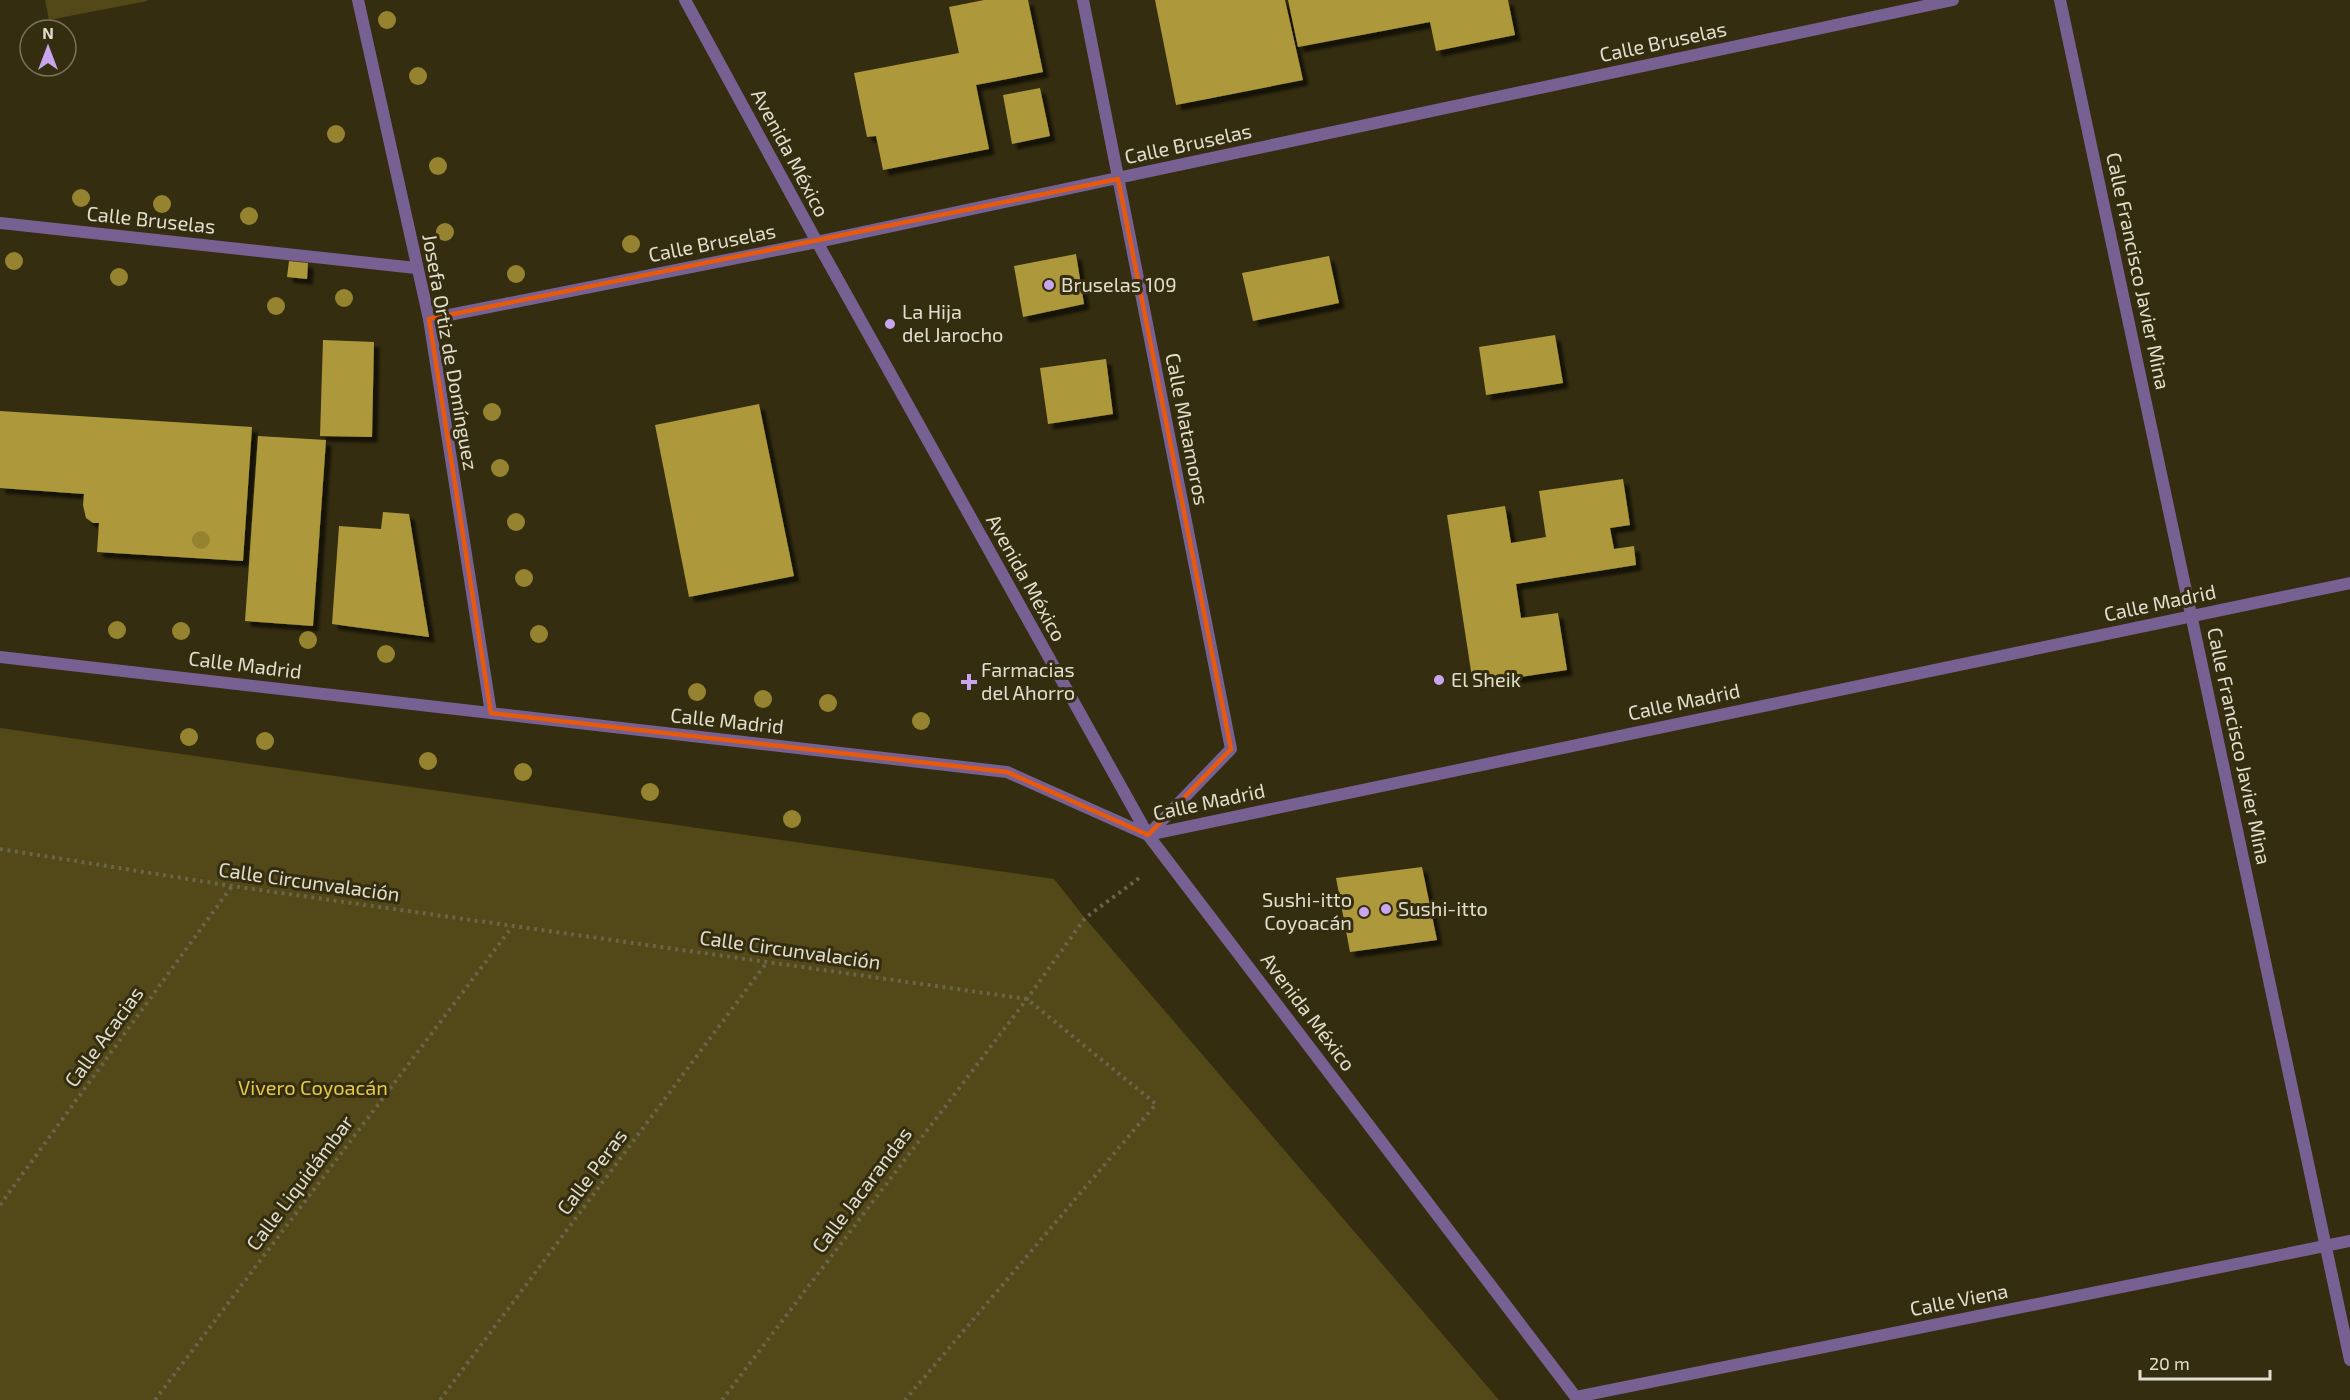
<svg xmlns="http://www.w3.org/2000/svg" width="2350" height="1400" viewBox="0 0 2350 1400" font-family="'Exo 2',sans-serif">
<defs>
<filter id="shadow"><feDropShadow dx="5.5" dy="5.5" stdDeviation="1.5" flood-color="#0009"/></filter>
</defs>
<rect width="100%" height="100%" fill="#342d10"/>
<path fill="#524818" d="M45,0h102v1l-98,19z
M0,728l1054,151 31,39 414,482h-1499z"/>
<path fill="#ad993a" filter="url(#shadow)" d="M984,0h44l15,72 -67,13 13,64 -106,21 -7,-34 -9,1 -13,-64 105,-20 -10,-46z
M1155,0h130l18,80 -127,25z
M1288,0h220l7,35 -79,16 -6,-29 -132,25z
M1040,88l10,48 -38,8 -9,-49z
M1076,254l8,50 -61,13 -9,-51z
M1329,256l10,47 -86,18 -11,-48z
M289,261l19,2 -1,16 -20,-2z
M1555,335l8,48 -77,12 -7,-48z
M323,340l51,2 -2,95 -52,-1z
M1106,359l7,55 -65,10 -8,-56z
M759,404l35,172 -105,21 -34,-172z
M0,411l252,16 -9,134 -146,-9 2,-29h-6l-7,-5 -3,-13 1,-11 -84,-6z
M258,436l68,4 -13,186 -68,-5z
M1623,479l7,46 -20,3 4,21 20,-3 2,19 -120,19 5,34 37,-5 9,57 -94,14 -26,-169 58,-9 6,37 35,-6 -7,-46z
M383,512l26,2 20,123 -97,-13 7,-98 42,3z
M1422,867l15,73 -87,12 -14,-74z"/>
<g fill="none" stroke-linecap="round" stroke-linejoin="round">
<path stroke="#69644a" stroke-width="4" stroke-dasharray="3 4.5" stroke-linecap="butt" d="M0,849l232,37 795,113 129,105 -251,296
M0,1205l232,-319
M155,1400l357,-473
M440,1400l327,-438
M722,1400l305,-401 58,-81 57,-42"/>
<path stroke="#776192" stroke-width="12" d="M1083,0l148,749 -83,86
M2060,0l290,1360
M0,223l416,45
M429,319l388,-77 1136,-242
M1148,835l1202,-252
M1576,1397l774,-156"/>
<path stroke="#776192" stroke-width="12" d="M358,0l71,319 62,394
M685,0l132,242 331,593 430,565
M0,657l1007,115 141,63"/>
</g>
<g fill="#958330">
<circle cx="387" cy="20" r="9"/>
<circle cx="418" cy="76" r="9"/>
<circle cx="336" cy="134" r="9"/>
<circle cx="438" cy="166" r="9"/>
<circle cx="81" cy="198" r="9"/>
<circle cx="162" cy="204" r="9"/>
<circle cx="249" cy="216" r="9"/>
<circle cx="445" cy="232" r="9"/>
<circle cx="631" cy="244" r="9"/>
<circle cx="14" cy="261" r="9"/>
<circle cx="516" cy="274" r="9"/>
<circle cx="119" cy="277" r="9"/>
<circle cx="344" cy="298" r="9"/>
<circle cx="276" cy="306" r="9"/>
<circle cx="492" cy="412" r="9"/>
<circle cx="500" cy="468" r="9"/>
<circle cx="516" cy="522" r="9"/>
<circle cx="201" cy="540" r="9"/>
<circle cx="524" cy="578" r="9"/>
<circle cx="117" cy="630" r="9"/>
<circle cx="181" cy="631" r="9"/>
<circle cx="539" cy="634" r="9"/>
<circle cx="308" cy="640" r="9"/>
<circle cx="386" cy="654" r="9"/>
<circle cx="697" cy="692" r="9"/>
<circle cx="763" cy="699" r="9"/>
<circle cx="828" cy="703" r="9"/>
<circle cx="921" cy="721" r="9"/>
<circle cx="189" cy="737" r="9"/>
<circle cx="265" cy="741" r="9"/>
<circle cx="428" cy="761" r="9"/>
<circle cx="523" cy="772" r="9"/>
<circle cx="650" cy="792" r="9"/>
<circle cx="792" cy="819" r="9"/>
</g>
<path fill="none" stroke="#e8590c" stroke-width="4.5" stroke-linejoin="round" d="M1118,179l113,570 -83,86 -141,-63 -516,-59 -62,-394z"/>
<g fill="#c7a6ef" stroke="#342d10" stroke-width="2">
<circle cx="1049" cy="285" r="6"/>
<circle cx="890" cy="324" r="6"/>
<circle cx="1439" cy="680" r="6"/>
<path d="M966 673h6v6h6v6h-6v6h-6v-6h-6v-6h6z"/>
<circle cx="1386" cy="909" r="6"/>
<circle cx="1364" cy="912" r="6"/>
</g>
<g text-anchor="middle" stroke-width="6" stroke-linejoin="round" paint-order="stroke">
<g font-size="20" fill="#e1decd" stroke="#342d10">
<text transform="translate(1663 42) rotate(-12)" y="7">Calle Bruselas</text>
<text transform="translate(1188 144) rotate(-12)" y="7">Calle Bruselas</text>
<text transform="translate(790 153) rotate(62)" y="7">Avenida México</text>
<text transform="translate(151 220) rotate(6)" y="7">Calle Bruselas</text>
<text transform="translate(712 243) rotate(-11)" y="7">Calle Bruselas</text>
<text transform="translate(2138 271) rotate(78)" y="7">Calle Francisco Javier Mina</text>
<text transform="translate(450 352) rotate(80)" y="7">Josefa Ortiz de Domínguez</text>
<text transform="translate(1187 429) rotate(79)" y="7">Calle Matamoros</text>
<text transform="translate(1026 578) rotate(61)" y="7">Avenida México</text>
<text transform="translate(2160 603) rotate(-12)" y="7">Calle Madrid</text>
<text transform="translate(245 665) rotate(7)" y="7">Calle Madrid</text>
<text transform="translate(1684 702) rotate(-12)" y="7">Calle Madrid</text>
<text transform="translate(727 721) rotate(6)" y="7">Calle Madrid</text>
<text transform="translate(2239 746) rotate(78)" y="7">Calle Francisco Javier Mina</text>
<text transform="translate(1209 802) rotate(-12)" y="7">Calle Madrid</text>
<text transform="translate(309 882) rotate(8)" y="7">Calle Circunvalación</text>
<text transform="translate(790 950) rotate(8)" y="7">Calle Circunvalación</text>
<text transform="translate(1308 1012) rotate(53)" y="7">Avenida México</text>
<text transform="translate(104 1037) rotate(-54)" y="7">Calle Acacias</text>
<text transform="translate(592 1172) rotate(-53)" y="7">Calle Peras</text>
<text transform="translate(300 1183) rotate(-53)" y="7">Calle Liquidámbar</text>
<text transform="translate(862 1190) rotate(-53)" y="7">Calle Jacarandas</text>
<text transform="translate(1959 1300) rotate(-11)" y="7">Calle Viena</text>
</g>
<g font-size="20" fill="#e1decd" stroke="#342d10" text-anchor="start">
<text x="1061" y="292">Bruselas 109</text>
<text x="902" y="319">La Hija<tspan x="902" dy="23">del Jarocho</tspan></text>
<text x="981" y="677">Farmacias<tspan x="981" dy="23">del Ahorro</tspan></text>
<text x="1451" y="687">El Sheik</text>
<text x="1352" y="907" text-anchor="end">Sushi-itto<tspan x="1352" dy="23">Coyoacán</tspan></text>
<text x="1398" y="916">Sushi-itto</text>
</g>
<g font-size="20" fill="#e5ca4a" stroke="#342d10">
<text x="313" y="1095">Vivero Coyoacán</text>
</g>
</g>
<g transform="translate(48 48)"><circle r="28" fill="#342d10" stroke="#79745c" stroke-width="1.5"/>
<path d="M0-4.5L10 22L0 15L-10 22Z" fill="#c7a6ef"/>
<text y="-9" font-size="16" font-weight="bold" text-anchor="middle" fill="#e1decd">N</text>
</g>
<path d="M2140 1370v9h130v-9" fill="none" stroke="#e1decd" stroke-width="3"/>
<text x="2149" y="1370" font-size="18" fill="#e1decd" stroke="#342d10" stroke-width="4.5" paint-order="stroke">20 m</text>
</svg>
